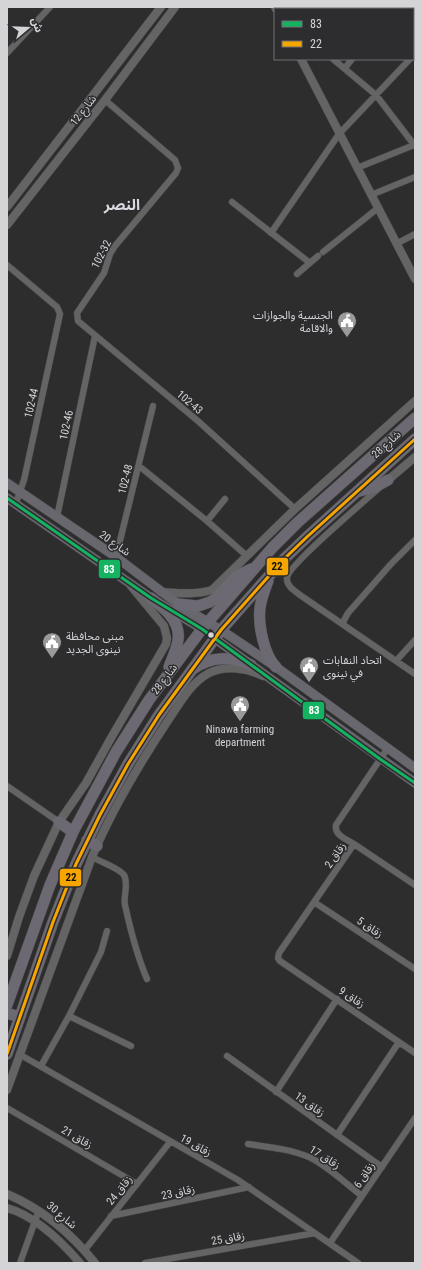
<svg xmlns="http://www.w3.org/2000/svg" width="422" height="1270" viewBox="0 0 422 1270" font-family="'Roboto Condensed','Noto Sans Arabic',sans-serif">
<rect width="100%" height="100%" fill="#2d2d2e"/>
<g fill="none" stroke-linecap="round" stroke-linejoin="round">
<g stroke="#484849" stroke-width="7">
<path id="street" d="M349,7l3,2
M306,9l2,-2
M384,9l2,-2
M7,53l43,-46
M413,56l2,-2
M333,59l43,36 39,51
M345,68l7,-9
M105,100l70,60 3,8 -2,5 -61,73 -5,8 -6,19 -27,40 1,8 120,100 97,88
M357,168l57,-23
M371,195l44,-18
M232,202l78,61
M271,233l68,-99 71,-75
M396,244l19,-10
M323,252l55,-44
M7,265l50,42 3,7 -36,166 -8,23
M297,274l21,-18
M139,466l68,55 40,35
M379,488c-13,12 -92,78 -92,90 -1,8 8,13 13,17l115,79
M57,517l38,-181
M207,521l18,-22
M116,557l37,-151
M342,624l6,-11 43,-49 24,-24
M396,661l19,-21
M387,749l-51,76c-2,10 10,14 18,19l-75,109 -1,5 2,3 135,92
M7,786l52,36
M354,844l61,41
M92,857c9,5 27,11 32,18 5,9 -1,21 1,30 5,23 13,53 22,74
M314,902l101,67
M69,1016l62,30
M19,1054l219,126 120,83
M227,1056l155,111
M41,1066l28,-50 32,-64 6,-21
M276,1092l61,-93
M7,1108l130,76
M337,1135l62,-93
M248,1144c20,3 42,5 61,13 19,9 36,26 53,39
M111,1216l138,-29
M330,1243l85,-125
M84,1251l86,-109
M20,1263l19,-53
M145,1263l170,-30"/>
</g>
<g stroke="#484849" stroke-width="9">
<path id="secondary" d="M275,7l1,2
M301,59l114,220
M7,207l154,-200
M7,225l98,-125 70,-93
M388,480l27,-23
M161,592c17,1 35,3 51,-2l83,-81 120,-108
M7,956l12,-39 15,-41 25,-54 27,-39 25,-45 55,-94 1,-6 -3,-12 -33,-40
M7,1090l85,-233c21,-50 49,-96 79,-141 10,-15 21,-34 38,-43 17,-8 38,-5 54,3
M7,1194c35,15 64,39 88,69
M7,1208c29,8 54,33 73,55"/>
</g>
<g stroke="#484849" stroke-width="10">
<path id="primary" d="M7,483l109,74 62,47 43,26 55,37 139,101
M7,498l144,100 51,31
M214,638l201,145"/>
</g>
<g stroke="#484849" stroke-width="12">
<path id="highway" d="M360,491l15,-4 13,-7
M268,581c-3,8 -7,18 -8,27 -2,17 4,47 16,59
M151,598c13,10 30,23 27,42 -1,9 -6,18 -9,27
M178,604l20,2 12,-4 6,-4 21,-22 14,-7
M193,669c18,-13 39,-13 58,-4
M59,822l14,10
M87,840l10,6
M7,1005l43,-120 23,-53 43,-80 33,-52 53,-71 71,-82 24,-24 118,-105
M7,1013l12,4
M7,1054l46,-132 23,-58 24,-49 28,-51 31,-49 62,-85 63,-71 24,-23 107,-97"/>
</g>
<use href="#street" stroke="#646465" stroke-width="6"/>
<use href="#secondary" stroke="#646465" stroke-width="8"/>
<use href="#primary" stroke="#69676e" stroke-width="9"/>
<use href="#highway" stroke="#6d6973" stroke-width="11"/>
<g stroke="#2d2c2f" stroke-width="6">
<path id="bus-1" d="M7,498l144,100 51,31 178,130 35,24"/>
</g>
<g stroke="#2d2c2f" stroke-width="6">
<path id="bus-2" d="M7,1054l46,-132 23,-58 24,-49 28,-51 31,-49 62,-85 63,-71 24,-23 107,-97"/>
</g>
<use href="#bus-1" stroke="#13b361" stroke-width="3"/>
<use href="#bus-2" stroke="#f7a600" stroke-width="3"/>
</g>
<defs>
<g id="civic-pin" transform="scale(1)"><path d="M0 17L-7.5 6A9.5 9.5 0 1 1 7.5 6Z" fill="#9a9a9b" stroke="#2d2c2f"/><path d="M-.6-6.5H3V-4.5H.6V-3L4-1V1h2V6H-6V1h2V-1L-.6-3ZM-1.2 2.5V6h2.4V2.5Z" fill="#fff"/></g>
</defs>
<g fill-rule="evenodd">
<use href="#civic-pin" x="347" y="321"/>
<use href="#civic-pin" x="52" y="642"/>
<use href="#civic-pin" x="309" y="666"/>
<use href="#civic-pin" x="240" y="705"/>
</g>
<circle fill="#d4d4d6" stroke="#2d2c2f" stroke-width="1.5" cx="211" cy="635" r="3.5"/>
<g text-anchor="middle" stroke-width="3" stroke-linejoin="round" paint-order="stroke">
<g font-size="11" fill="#d4d4d6" stroke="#2d2c2f">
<text transform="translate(83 110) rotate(-52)" y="4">شارع 12</text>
<text transform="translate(101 254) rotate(-63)" y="4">102-32</text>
<text transform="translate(190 402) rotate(40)" y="4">102-43</text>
<text transform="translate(31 403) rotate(-77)" y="4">102-44</text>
<text transform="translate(66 425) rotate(-78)" y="4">102-46</text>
<text transform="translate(386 444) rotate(-42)" y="4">شارع 28</text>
<text transform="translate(125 479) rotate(-76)" y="4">102-48</text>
<text transform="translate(115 543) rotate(35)" y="4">شارع 20</text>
<text transform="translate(164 679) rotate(-53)" y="4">شارع 28</text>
<text transform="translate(335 855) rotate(-55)" y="4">زقاق 2</text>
<text transform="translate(370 927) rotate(34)" y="4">زقاق 5</text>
<text transform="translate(352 997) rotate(34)" y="4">زقاق 9</text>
<text transform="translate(310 1104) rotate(35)" y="4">زقاق 13</text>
<text transform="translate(77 1137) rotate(30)" y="4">زقاق 21</text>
<text transform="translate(196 1145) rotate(29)" y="4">زقاق 19</text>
<text transform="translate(325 1157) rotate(32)" y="4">زقاق 17</text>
<text transform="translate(364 1175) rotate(-56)" y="4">زقاق 6</text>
<text transform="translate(119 1190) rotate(-51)" y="4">زقاق 24</text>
<text transform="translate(178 1192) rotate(-12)" y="4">زقاق 23</text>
<text transform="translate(62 1215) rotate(40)" y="4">شارع 30</text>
<text transform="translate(228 1238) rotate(-10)" y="4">زقاق 25</text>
</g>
<g font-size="11" fill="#d4d4d6" stroke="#2d2c2f" text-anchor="start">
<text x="333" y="319" text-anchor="end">الجنسية والجوازات<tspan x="333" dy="13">والاقامة</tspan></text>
<text x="66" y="640">مبنى محافظة<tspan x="66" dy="13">نينوى الجديد</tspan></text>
<text x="323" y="664">اتحاد النقابات<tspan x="323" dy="13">في نينوى</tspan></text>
<text x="240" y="733" text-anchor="middle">Ninawa farming<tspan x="240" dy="13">department</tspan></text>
</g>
<g font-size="15" font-weight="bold" fill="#dad9dd" stroke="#2d2c2f">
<text x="122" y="210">النصر</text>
</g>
</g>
<g stroke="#2d2c2f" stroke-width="1.5">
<rect x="266" y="557" width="23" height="19" rx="4" fill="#f7a600"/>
<rect x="98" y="559" width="23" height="20" rx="4" fill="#13b361"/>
<rect x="302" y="701" width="23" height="19" rx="4" fill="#13b361"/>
<rect x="59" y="868" width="23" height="19" rx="4" fill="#f7a600"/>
</g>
<g font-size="11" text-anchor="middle" font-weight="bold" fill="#fff">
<text x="109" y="573">83</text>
<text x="314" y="714">83</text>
</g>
<g font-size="11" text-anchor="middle" font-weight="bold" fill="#111">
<text x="277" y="570">22</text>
<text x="71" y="881">22</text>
</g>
<rect width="422" height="1270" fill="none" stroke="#d4d4d6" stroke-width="16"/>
<rect x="274" y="8" width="140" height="52" fill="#2d2c2f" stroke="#706f72"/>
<rect x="282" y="21" width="20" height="6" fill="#13b361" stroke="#706f72"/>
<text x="310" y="28" font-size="12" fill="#d4d4d6">83</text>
<rect x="282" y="41" width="20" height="6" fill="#f7a600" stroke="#706f72"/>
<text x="310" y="48" font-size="12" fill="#d4d4d6">22</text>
<g transform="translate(28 28) rotate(71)" stroke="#2d2c2f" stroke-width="3" paint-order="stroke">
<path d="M0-3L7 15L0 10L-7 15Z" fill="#d4d4d6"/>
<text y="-6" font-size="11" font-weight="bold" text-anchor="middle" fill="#d4d4d6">ش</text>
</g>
</svg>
